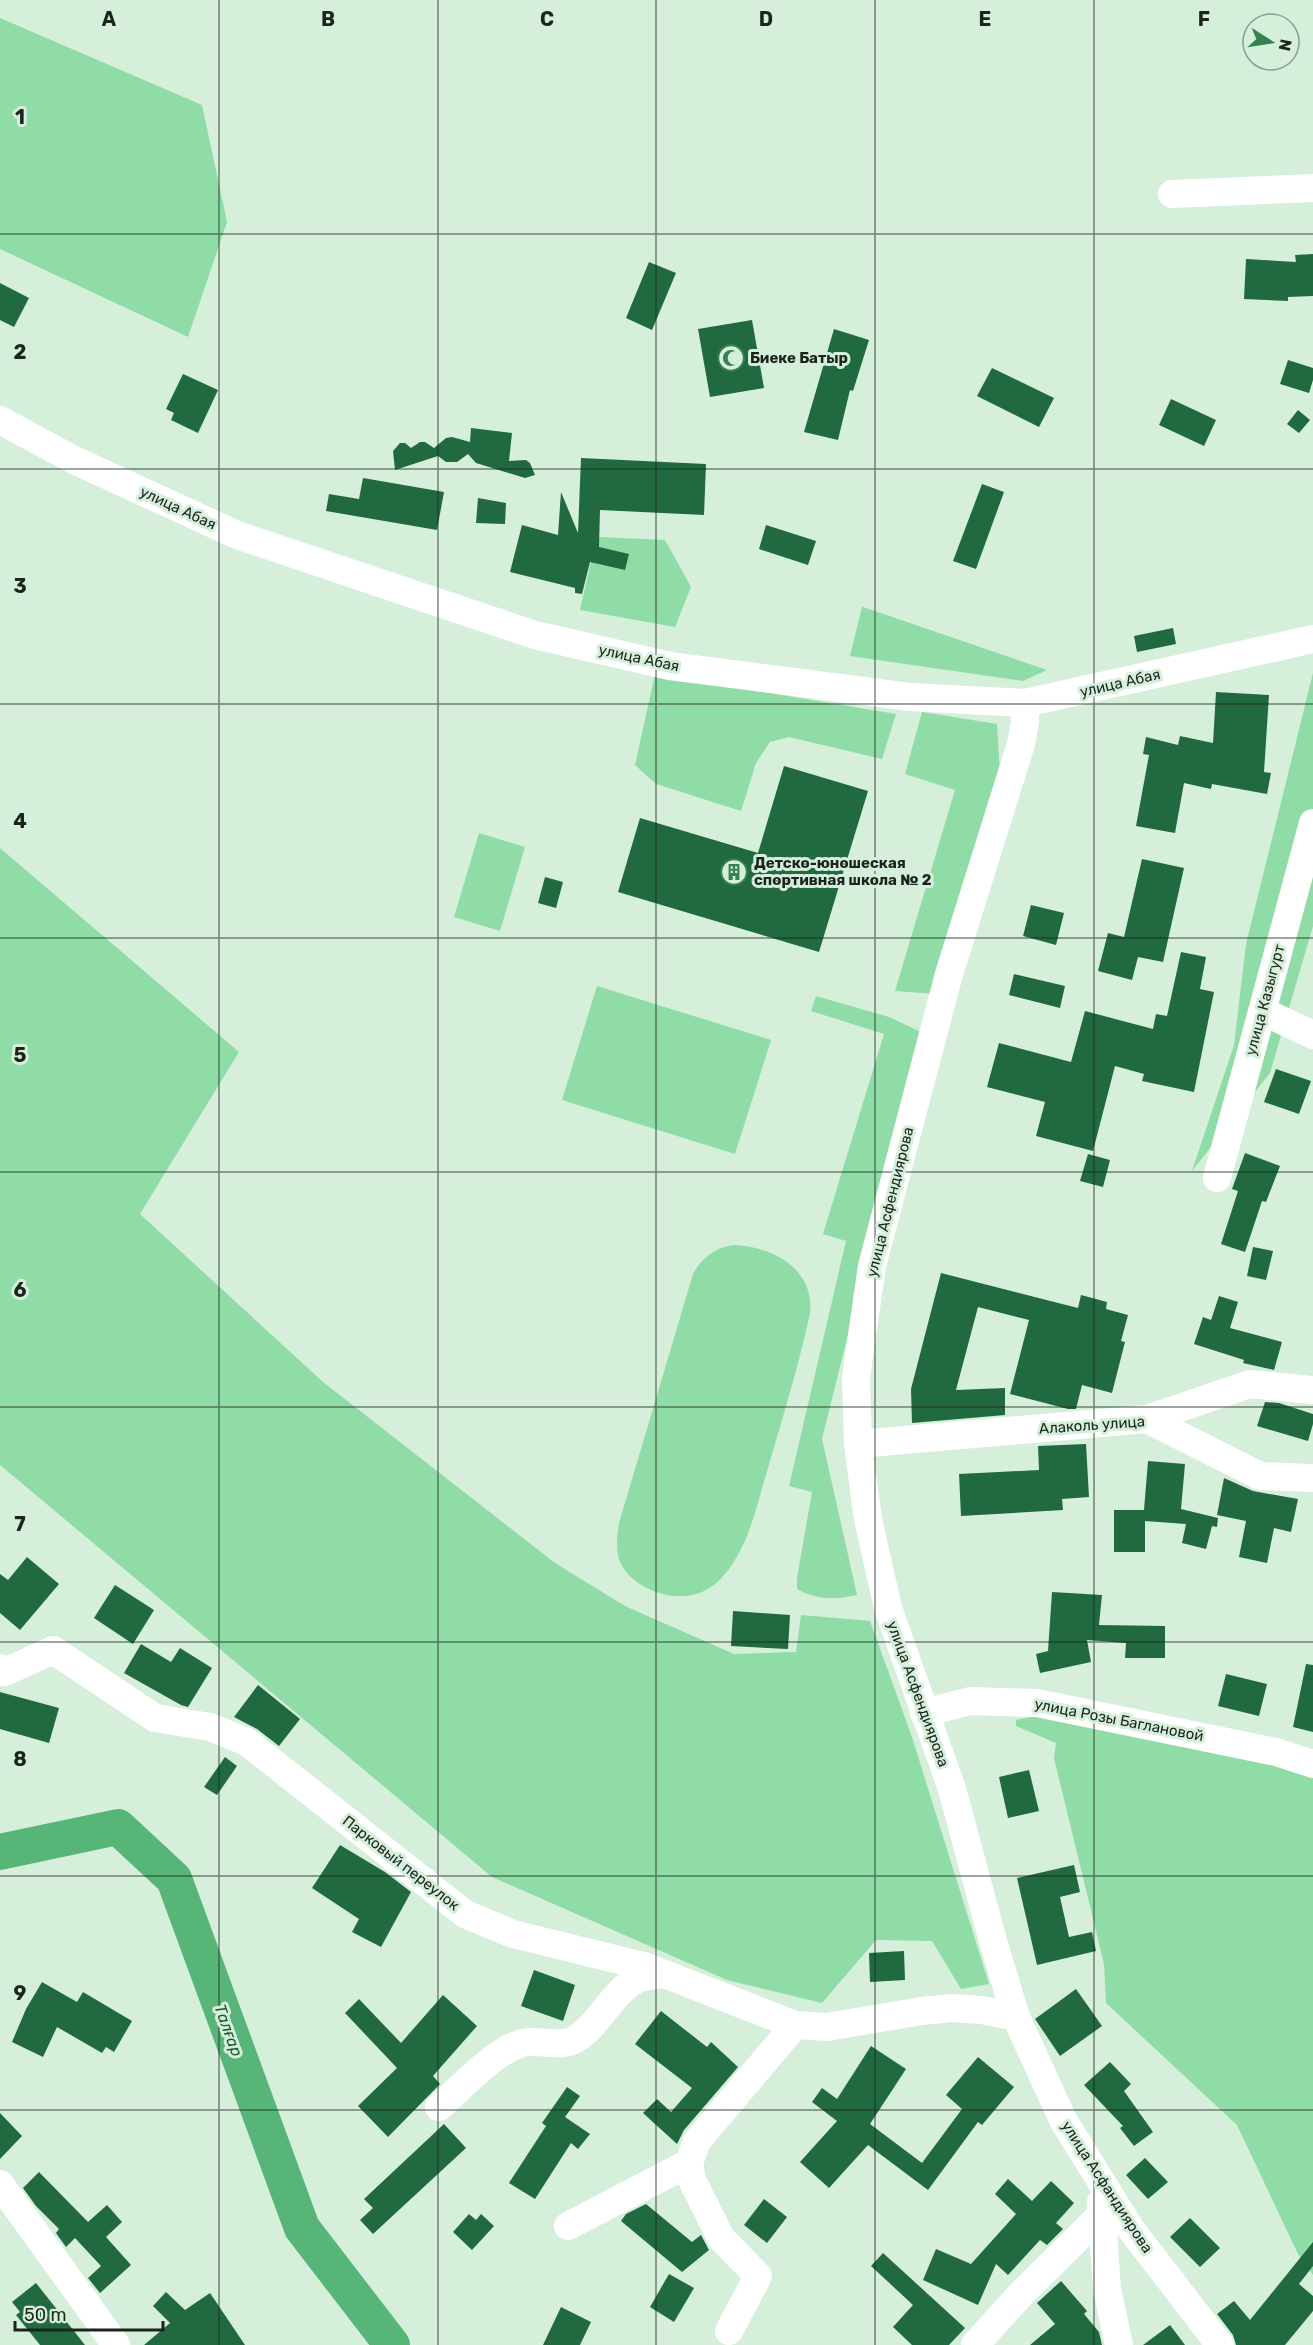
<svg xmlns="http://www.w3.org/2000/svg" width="1313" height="2345" viewBox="0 0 1313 2345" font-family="Rubik,sans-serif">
<rect width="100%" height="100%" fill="#d5efdb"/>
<path fill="#8fdca7" d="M0,18l202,87 25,117 -39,115 -188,-88z
M600,537l65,3 26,47 -16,40 -95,-17 15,-66z
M862,607h1l184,63 -24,11 -173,-25z
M1313,673v253l-43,147 -78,98 42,-126 12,-101z
M655,674l241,40 -14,45 -93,-22 -19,5 -14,21 -15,48 -85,-27 -21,-19z
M922,712l75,12 4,67 -66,203 -40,-3 60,-201 -50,-16z
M479,833l46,14 -25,84 -46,-14z
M0,848l239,204 -99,162 183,168 232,181 70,43 109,48 62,-2 5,-37 69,6 42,116 77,247 -28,5 -29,-48 -56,-1 -54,63 -95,-23 -235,-103 -492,-412z
M597,986l174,54 -36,114 -173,-54z
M816,996l73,21 34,16 -101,406 35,156c-21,5 -41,5 -60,-6v-11l15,-86 -23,-6 57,-245 -23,-7 61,-200 -73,-23z
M733,1245c39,1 82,24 77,68 -11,52 -27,103 -42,155 -9,29 -16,64 -32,90 -9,16 -22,31 -40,36 -25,8 -63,-6 -75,-30 -6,-13 -4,-27 -2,-41l74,-249c9,-16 21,-26 40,-29z
M1035,1716l278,51v508l-15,-21 -61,-129 -131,-122 -2,-39 -50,-206 2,-15 -40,-17v-6z"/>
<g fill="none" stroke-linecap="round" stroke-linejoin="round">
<path stroke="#57b578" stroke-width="36" d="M0,1852l118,-25 56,52 128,349 90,117"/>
</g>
<path fill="#216a3f" d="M1313,254v42l-25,1v4l-44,-2 2,-40 50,3 -1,-7z
M649,262l27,11 -24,57 -26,-12z
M0,283l29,15 -15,29 -14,-7z
M752,320l12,68 -54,9 -12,-68z
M834,329l35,11 -16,51 -3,-1 -12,50 -34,-8z
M1288,360l25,8v12l-4,13 -29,-9z
M992,368l62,30 -15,29 -62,-31z
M183,374l35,16 -20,43 -27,-13 3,-7 -8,-4z
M1171,399l45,21 -12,26 -45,-21z
M1298,410l12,10 -11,13 -12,-9z
M471,428l41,5 -3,28 17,-1 4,3 5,12 -10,3 -49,-15 -8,-9 -11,8h-11l-8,-6 -43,14 -2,-19 7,-8h5l6,5 9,-6h5l9,6 12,-10 6,-1 18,5z
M581,458l125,6 -2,51 -104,-5 -1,37 30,7 -4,16 -35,-8 -8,32 -7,-1v-5l-65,-16 12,-47 36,10 3,-43 17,41z
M363,478l81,14 -7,38 -111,-19 3,-17 30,5z
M982,484l22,8 -28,77 -23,-8z
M478,498l28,5 -1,21 -29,-1z
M766,525l50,16 -8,24 -49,-16z
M1173,628l3,16 -39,8 -3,-16z
M1216,692l53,3 -5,77 7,1 -4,21 -55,-10 -1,5 -27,-6 -9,50 -39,-7 13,-71 -6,-1 3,-17 32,8 2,-9 33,7z
M784,766l84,25 -49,161 -201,-60 22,-74 118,35z
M1142,859l42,9 -21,94 -25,-5 -6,23 -34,-9 10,-38 16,4z
M545,877l18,5 -7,26 -18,-5z
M1031,905l33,8 -8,32 -33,-9z
M1181,952l25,5 -6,32 14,3 -20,100 -52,-11 2,-7 -29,-8 -22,85 -57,-15 9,-34 -58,-15 12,-44 72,19 14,-51 68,18 3,-15 11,2z
M1014,974l51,12 -5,22 -51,-13z
M1276,1069l35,12 -12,33 -35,-12z
M1245,1153l35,13 -14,36 -4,-1 -17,51 -24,-8 17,-53 -6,-2z
M1088,1154l22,6 -7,27 -23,-6z
M1253,1247l20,4 -7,29 -19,-4z
M941,1273l137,35 3,-13 26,7 -1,7 22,6 -7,26 4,1 -13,51 -30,-8 -6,24h-8l-58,-15 19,-74 -51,-13 -22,83 49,-2v27l-93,8 -1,-34z
M1219,1296l19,6 -8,26 52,14 -8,28 -31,-7 1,-3 -50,-16 9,-27 8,3z
M1265,1402l14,1 34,11v10l-5,17 -51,-15z
M1086,1444l3,53 -27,2 1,11 -102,6 -2,-42 80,-4 -1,-24z
M1148,1461l37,3 -4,45 37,9 -1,9 -5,-1 -6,23 -24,-6 4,-19 -41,-3v31h-31v-42h30z
M1224,1478l29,13 45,8 -7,33 -17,-4 -7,35 -28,-6 7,-36 -29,-6z
M27,1557l32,27 -39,46 -20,-17v-39l8,6z
M115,1585l39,25 -21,34 -39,-26z
M1052,1592l50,3 -3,30 66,1v32h-40l1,-15 -39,-3 4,22 -51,11 -4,-19 12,-3z
M733,1611l57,4 -2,34 -57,-3z
M141,1644l30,18 9,-14 32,20 -24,39 -7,-2 -57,-32z
M1306,1664l7,1v67l-20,-5z
M1226,1674l41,10 -8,32 -41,-10z
M258,1685l42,34 -21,27 -22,-17 -23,-12z
M0,1692l59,16 -10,35 -49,-14z
M225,1757l12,9 -20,29 -13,-8z
M1029,1770l10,41 -31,7 -9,-41z
M340,1845l45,27 26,20 -30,55 -29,-15 7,-13 -47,-31z
M1074,1865l6,27 -20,5 9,40 23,-5 4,19 -59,14 -20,-87z
M904,1951l1,29 -35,2 -1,-29z
M534,1970l41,15 -12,36 -42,-15z
M42,1982l35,20 6,-10 49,29 -18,31 -8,-5 -4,6 -45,-26 -14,30 -31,-15 14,-33z
M1076,1989l26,37 -42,30 -25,-37z
M443,1995l34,31 -44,50 7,8 -52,53 -30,-31 39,-38 -52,-55 14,-14 42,44z
M661,2011l46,36 4,-5 27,25 -54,63 -7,14 -34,-31 14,-14 14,13 21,-24 -57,-44z
M871,2046l35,23 -36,55 52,39 40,-54 -16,-14 32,-38 36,30 -32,38 -4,-3 -50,68 -60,-45 -39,43 -29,-26 37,-41 -25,-19 10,-14 15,11z
M1110,2062l21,22 -7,7 29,41 -19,14 -14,-18 3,-2 -39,-41z
M567,2087l13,9 -15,21 25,17 -12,15 -7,-6 -36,56 -26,-16 37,-57 -4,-3z
M0,2113l22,23 -22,23z
M444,2124l22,24 -93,86 -13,-14 13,-12 -9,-9z
M1145,2158l23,24 -20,17 -22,-24z
M39,2172l49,50 19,-17 15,17 -16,15 25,28 -31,28 -12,-15 13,-12 -26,-28 -9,9 -10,-14 3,-4 -23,-23 -13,-18z
M1008,2179l24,22 19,-20 23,22 -18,20 7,6 -16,16 -7,-5 -32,35 -12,-11 -18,41 -55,-25 13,-31 35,15 45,-50 -21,-20z
M764,2199l23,18 -20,26 -23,-18z
M646,2204l46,38 9,-7 8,15 -27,22 -61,-51 5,-7z
M469,2214l7,6 5,-6 13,12 -22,24 -19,-18z
M1190,2218l30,30 -20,19 -30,-30z
M1313,2242v24l-14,18 14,12v15l-28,34h-49l-3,-10 -16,-21 17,-13 16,19z
M883,2253l82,75 -16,17h-37l-19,-18 20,-22 -42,-39z
M669,2274l25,14 -20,34 -24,-15z
M1061,2281l26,30 -3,3 15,18 3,13h-72l25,-21 -18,-21z
M36,2283l49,62h-45l-24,-30 4,-3 -8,-10z
M166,2292l19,18 25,-17 35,52h-101l26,-22 -17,-17z
M561,2307l30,15 -11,23h-37z
M1170,2325l15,20h-42z"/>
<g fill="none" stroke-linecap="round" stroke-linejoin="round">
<path stroke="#fff" stroke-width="28" d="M1172,194l141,-6
M0,420l74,40 163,75 298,100 135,31 240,31 115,6 288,-64
M1025,703v19l-4,22 -72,230 -77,292 -16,111 2,67 10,75 20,89 64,181 41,152 23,76 47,103 67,108 90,117
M1262,1011l51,24
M1217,1178l96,-355
M1147,1419l103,-35 63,6
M858,1444l289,-25 113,57 53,2
M0,1668l5,4 48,-22 102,68 55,9 37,15 218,172 48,20 131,32 151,59 32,2 95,-16 30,-3 30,2 34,7
M924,1713l46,-12 67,2 239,49 37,12
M439,2107c22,-19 57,-58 84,-64 16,-4 35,5 51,-3 23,-12 38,-48 63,-61 8,-3 19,-4 27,-5
M0,2184l116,161
M1101,2202l6,87 12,56
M568,2226l121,-63
M729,2331l29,-55 -37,-38 -29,-58 -3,-17 8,-22 98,-116
M975,2345l47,-52 80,-79"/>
</g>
<path fill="none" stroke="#1b251e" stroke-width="1.5" stroke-opacity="0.55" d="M219,0v2345M438,0v2345M656,0v2345M875,0v2345M1094,0v2345M0,234h1313M0,469h1313M0,704h1313M0,938h1313M0,1172h1313M0,1407h1313M0,1642h1313M0,1876h1313M0,2110h1313"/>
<defs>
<g id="mosque-ring" transform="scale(1.35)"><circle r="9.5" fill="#d5efdb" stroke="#348251" stroke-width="1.5"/><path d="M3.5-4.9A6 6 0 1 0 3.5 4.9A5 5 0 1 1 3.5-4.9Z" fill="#348251"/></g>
<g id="building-ring" transform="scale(1.35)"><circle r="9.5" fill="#d5efdb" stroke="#348251" stroke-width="1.5"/><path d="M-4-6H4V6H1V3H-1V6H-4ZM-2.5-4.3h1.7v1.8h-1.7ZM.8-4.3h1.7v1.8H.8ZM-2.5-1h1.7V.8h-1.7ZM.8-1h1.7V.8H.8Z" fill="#348251"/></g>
</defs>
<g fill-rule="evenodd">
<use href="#mosque-ring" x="731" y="358"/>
<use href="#building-ring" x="734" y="872"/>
</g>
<g text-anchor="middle" stroke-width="6" stroke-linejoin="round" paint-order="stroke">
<g font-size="15" font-weight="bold" fill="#1b251e" stroke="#d5efdb" text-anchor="start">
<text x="750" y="363">Биеке Батыр</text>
<text x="754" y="868">Детско-юношеская<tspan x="754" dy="17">спортивная школа № 2</tspan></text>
</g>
<g font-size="15" fill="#1b251e" stroke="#d5efdb">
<text transform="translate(178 508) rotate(25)" y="5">улица Абая</text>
<text transform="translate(639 658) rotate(12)" y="5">улица Абая</text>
<text transform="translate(1120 683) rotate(-13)" y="5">улица Абая</text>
<text transform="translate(1265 1000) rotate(-75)" y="5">улица Казыгурт</text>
<text transform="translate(890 1202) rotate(-76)" y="5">улица Асфендиярова</text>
<text transform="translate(1092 1425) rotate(-4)" y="5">Алаколь улица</text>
<text transform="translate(918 1694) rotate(70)" y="5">улица Асфендиярова</text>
<text transform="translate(1119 1720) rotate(11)" y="5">улица Розы Баглановой</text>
<text transform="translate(401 1863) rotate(38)" y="5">Парковый переулок</text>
<text transform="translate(1107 2187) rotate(57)" y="5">улица Асфандиярова</text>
</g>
<g font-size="16" font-style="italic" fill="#155a32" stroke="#d5efdb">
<text transform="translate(229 2030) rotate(70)" y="6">Талғар</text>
</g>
</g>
<g font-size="20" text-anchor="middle" font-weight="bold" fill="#1b251e" stroke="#d5efdb" stroke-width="6" stroke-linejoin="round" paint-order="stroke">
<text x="109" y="26">A</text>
<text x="328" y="26">B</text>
<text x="547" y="26">C</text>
<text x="766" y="26">D</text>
<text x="985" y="26">E</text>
<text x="1204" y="26">F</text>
<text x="20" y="124">1</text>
<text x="20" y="359">2</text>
<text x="20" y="593">3</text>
<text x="20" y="828">4</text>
<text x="20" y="1062">5</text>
<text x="20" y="1297">6</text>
<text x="20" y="1531">7</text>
<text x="20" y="1766">8</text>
<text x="20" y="2000">9</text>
</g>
<g transform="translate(1271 42) rotate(102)"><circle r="28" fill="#d5efdb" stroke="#8b9e8f" stroke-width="1.5"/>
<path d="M0-4.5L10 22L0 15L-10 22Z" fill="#348251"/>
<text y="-9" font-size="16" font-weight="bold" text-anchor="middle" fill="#1b251e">N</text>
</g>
<path d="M15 2321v9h148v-9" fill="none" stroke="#1b251e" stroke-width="3"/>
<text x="24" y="2321" font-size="18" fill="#1b251e" stroke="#d5efdb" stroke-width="4.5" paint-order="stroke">50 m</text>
</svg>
